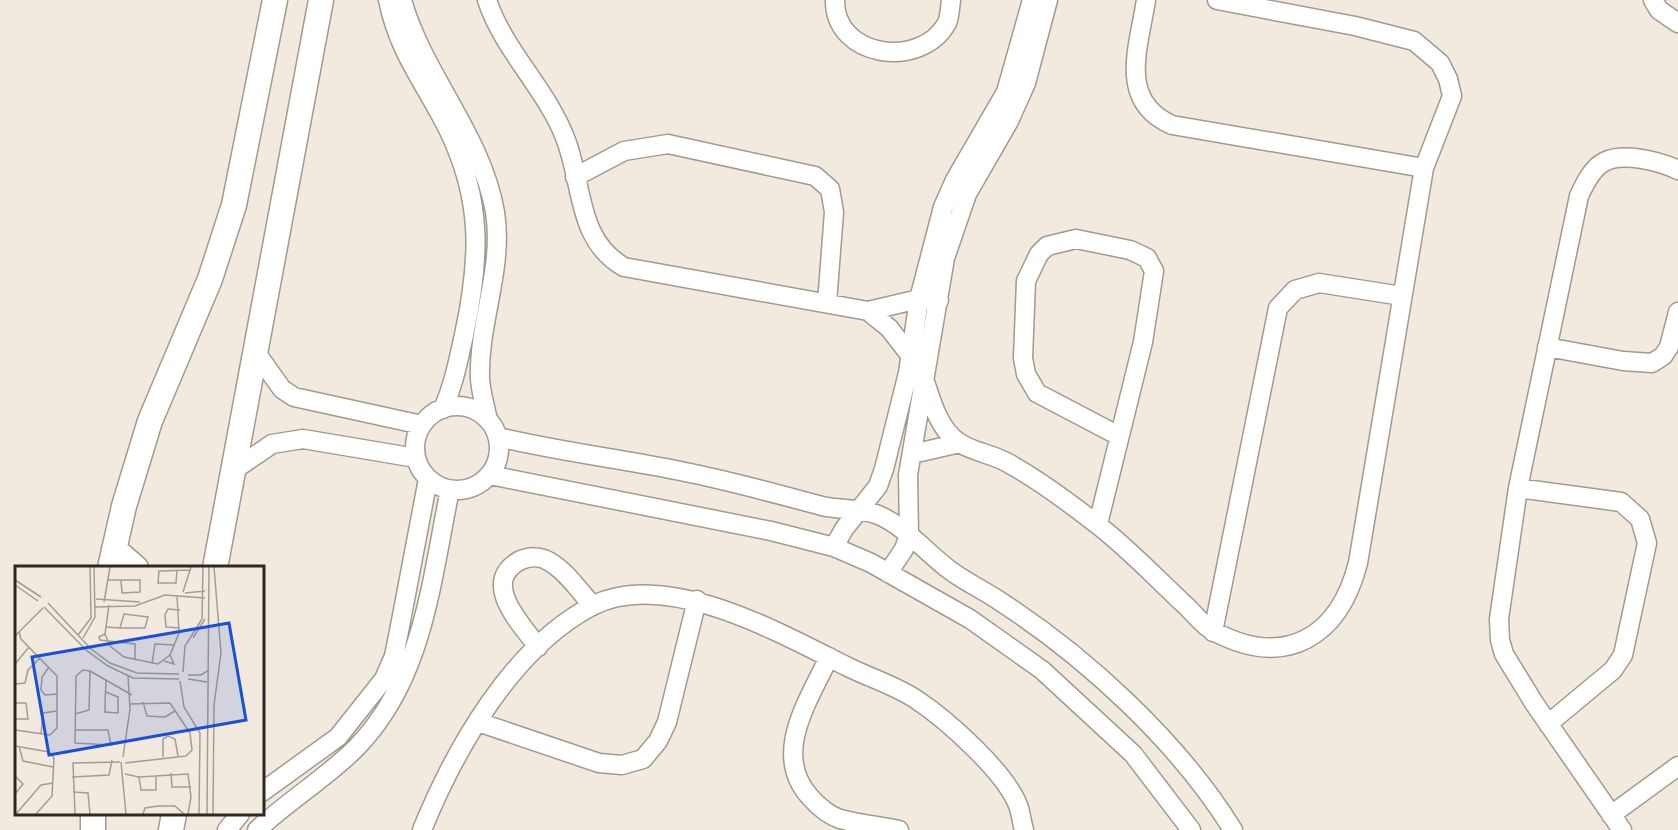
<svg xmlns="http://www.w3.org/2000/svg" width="1678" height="830" viewBox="0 0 1678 830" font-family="Figtree,sans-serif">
<rect width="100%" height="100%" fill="#f2eade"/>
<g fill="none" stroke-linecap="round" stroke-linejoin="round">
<g stroke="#a29a8f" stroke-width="21">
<path id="minor" d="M388,0c11,54 38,84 61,131 34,71 31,129 15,204 -6,26 -10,49 -21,74
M402,0c21,75 79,133 93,212 9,57 -17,111 -15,167 1,14 5,27 8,41
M487,0c17,52 62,91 80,143 16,45 11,98 57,124l244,44 51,-12 20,1
M835,0c-1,58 86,70 112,23 3,-7 3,-16 4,-23
M1146,0c-7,47 -29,101 26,125l252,43
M1653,0l6,10 19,13
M575,177l49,-26 44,-7 147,32 15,13 4,23 -7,91
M868,311l21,17 21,27
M1547,347l76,14 29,2 11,-7 6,-9 9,-35
M255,351l27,38 12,8 128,28
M908,373l16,6c7,20 12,41 27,57 14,15 40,17 57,27 31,17 59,38 86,59 32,24 61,55 91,83 9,8 19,22 30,27 71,37 124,5 143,-69l66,-395 28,-72 -4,-17 -8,-16 -26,-22 -59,-15 -138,-26
M415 448a42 42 0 1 1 84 0a42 42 0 1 1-84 0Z
M498,437c62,15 125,22 187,35 46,9 92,22 137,34 17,4 37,2 54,8 30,12 50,39 75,57 15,11 32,19 47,29 87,56 180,141 235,230
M912,454l48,-11
M231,472l41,-28 31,-5 113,19
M490,475l281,56 63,16 37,16 99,56 72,51 91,84 58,76
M1518,488l103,14 19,17 7,24 -24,112 -10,15 -65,54
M1098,524l45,-182 11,-71 -7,-13 -17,-8 -54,-11 -29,7 -8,8 -13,27 -3,77 3,16 11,19 82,43
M834,547l10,-18 34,-43 6,-17 24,-96 11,-74 24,-92 12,-27 51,-88 26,-92
M888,573l16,-24 5,-14 -1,-60 37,-217 22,-64 42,-73 17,-38 22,-83
M1213,632l65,-324 17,-18 24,-7 83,13
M538,647c-16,-22 -58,-64 -19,-86 10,-5 22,-5 31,1 17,10 30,30 43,44
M829,657c-20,43 -58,97 -19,140 8,9 18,18 30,22 19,5 39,7 59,11
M478,722l121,41 23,2 21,-6 15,-18 9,-19 30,-122
M262,792l76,-55 46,-58 10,-23 6,-30 28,-147
M1611,815l67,-49
M227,830l13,-16
M257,830c31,-29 69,-52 99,-82 68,-69 75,-168 94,-258
M422,830c33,-81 90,-182 170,-224 74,-38 188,27 256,61 22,11 49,19 69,33 30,20 91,74 102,108 2,7 3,15 5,22
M1622,830l-88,-127 -30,-49 -4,-14 -1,-21 19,-131 61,-292c5,-11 13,-28 25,-34 19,-10 55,-1 74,8"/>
</g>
<g stroke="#a29a8f" stroke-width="27">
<path id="major" d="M114,549l22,19
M110,568l14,-62 26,-85 60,-142 24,-74 41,-205
M215,568l106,-568
M93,814v16
M171,830l3,-16"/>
</g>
<use href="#minor" stroke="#fff" stroke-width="18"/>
<use href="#major" stroke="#fff" stroke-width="24"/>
</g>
<g transform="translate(15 566)">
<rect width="249" height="249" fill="#f2eade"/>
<path fill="none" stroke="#a39d94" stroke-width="1.5" d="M162,4l-1,13h-18l1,-12h1l30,-1M0,14l26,17M92,14h33v12l-18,1 -1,-13M0,19l23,16M168,26l8,-25M170,27l20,-2M81,33l44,3M89,36l6,-35M33,37l43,46 19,14 27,10 42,1M94,39l-4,29 5,12 14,11 34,7 12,-9 9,-22 -2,-38M29,41l42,43 22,16 25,12 46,1M80,41l40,-1 30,-11 40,3M91,61l14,1h25l3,-11 -24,-3 -4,14M165,62l-14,-1 -1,-12 3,-6 12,1M90,68l-6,3 1,3 35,4v16M63,69l13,-17 -1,-51M0,70l28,-28M68,72l12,-21 -1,-50M178,72l12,-19M149,95l10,3 -4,-9M0,98l14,-17M137,98l3,-20 20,1M34,101l-7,10 -1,13 4,5 13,-1M168,106l2,-26 17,-27 1,-52M173,109h13l8,-5M173,113l19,3M165,115l4,26 16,26 -1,81M0,118l10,-1 3,-13 12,-12M91,126l12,5v16l-13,-1v-8l1,-23M128,136l4,14 18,1 10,-6M0,137h11l2,16h-13M60,148l14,-4 1,-39M0,164l35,5 7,-7v-52l-36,-37 -2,-8M60,164h33l3,15M26,168l2,-21 14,-2M110,176l-14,3 -36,-2 1,-67 7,-6 7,1 42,24M0,180l34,6 5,6 -2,38 -16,18M4,180l4,15 30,6M108,191l7,-48 -2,-34M148,191v-18l5,-3 7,3 3,17M106,196l5,52M110,197l61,-7 6,-6 -2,-17 -20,-30 -40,1M156,207l1,14h19M110,208l14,3 49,-3 3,23 -3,17M0,210l8,8 -8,10M57,211l37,-2 3,-15M124,211l2,13h15v-15M58,226l15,1 2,21M1,248l25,-29 12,-2M60,248l-2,-51 47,-1M128,248l2,-6 13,-2h17l9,8M192,248l2,-247M198,248l1,-109 7,-52 -7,-86"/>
<path fill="#1d4ed8" fill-opacity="0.15" stroke="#1d4ed8" stroke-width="3" d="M214,57l17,97 -197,35 -17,-98z"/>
<rect width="249" height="249" fill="none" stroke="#2c2924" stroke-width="3"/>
</g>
</svg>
